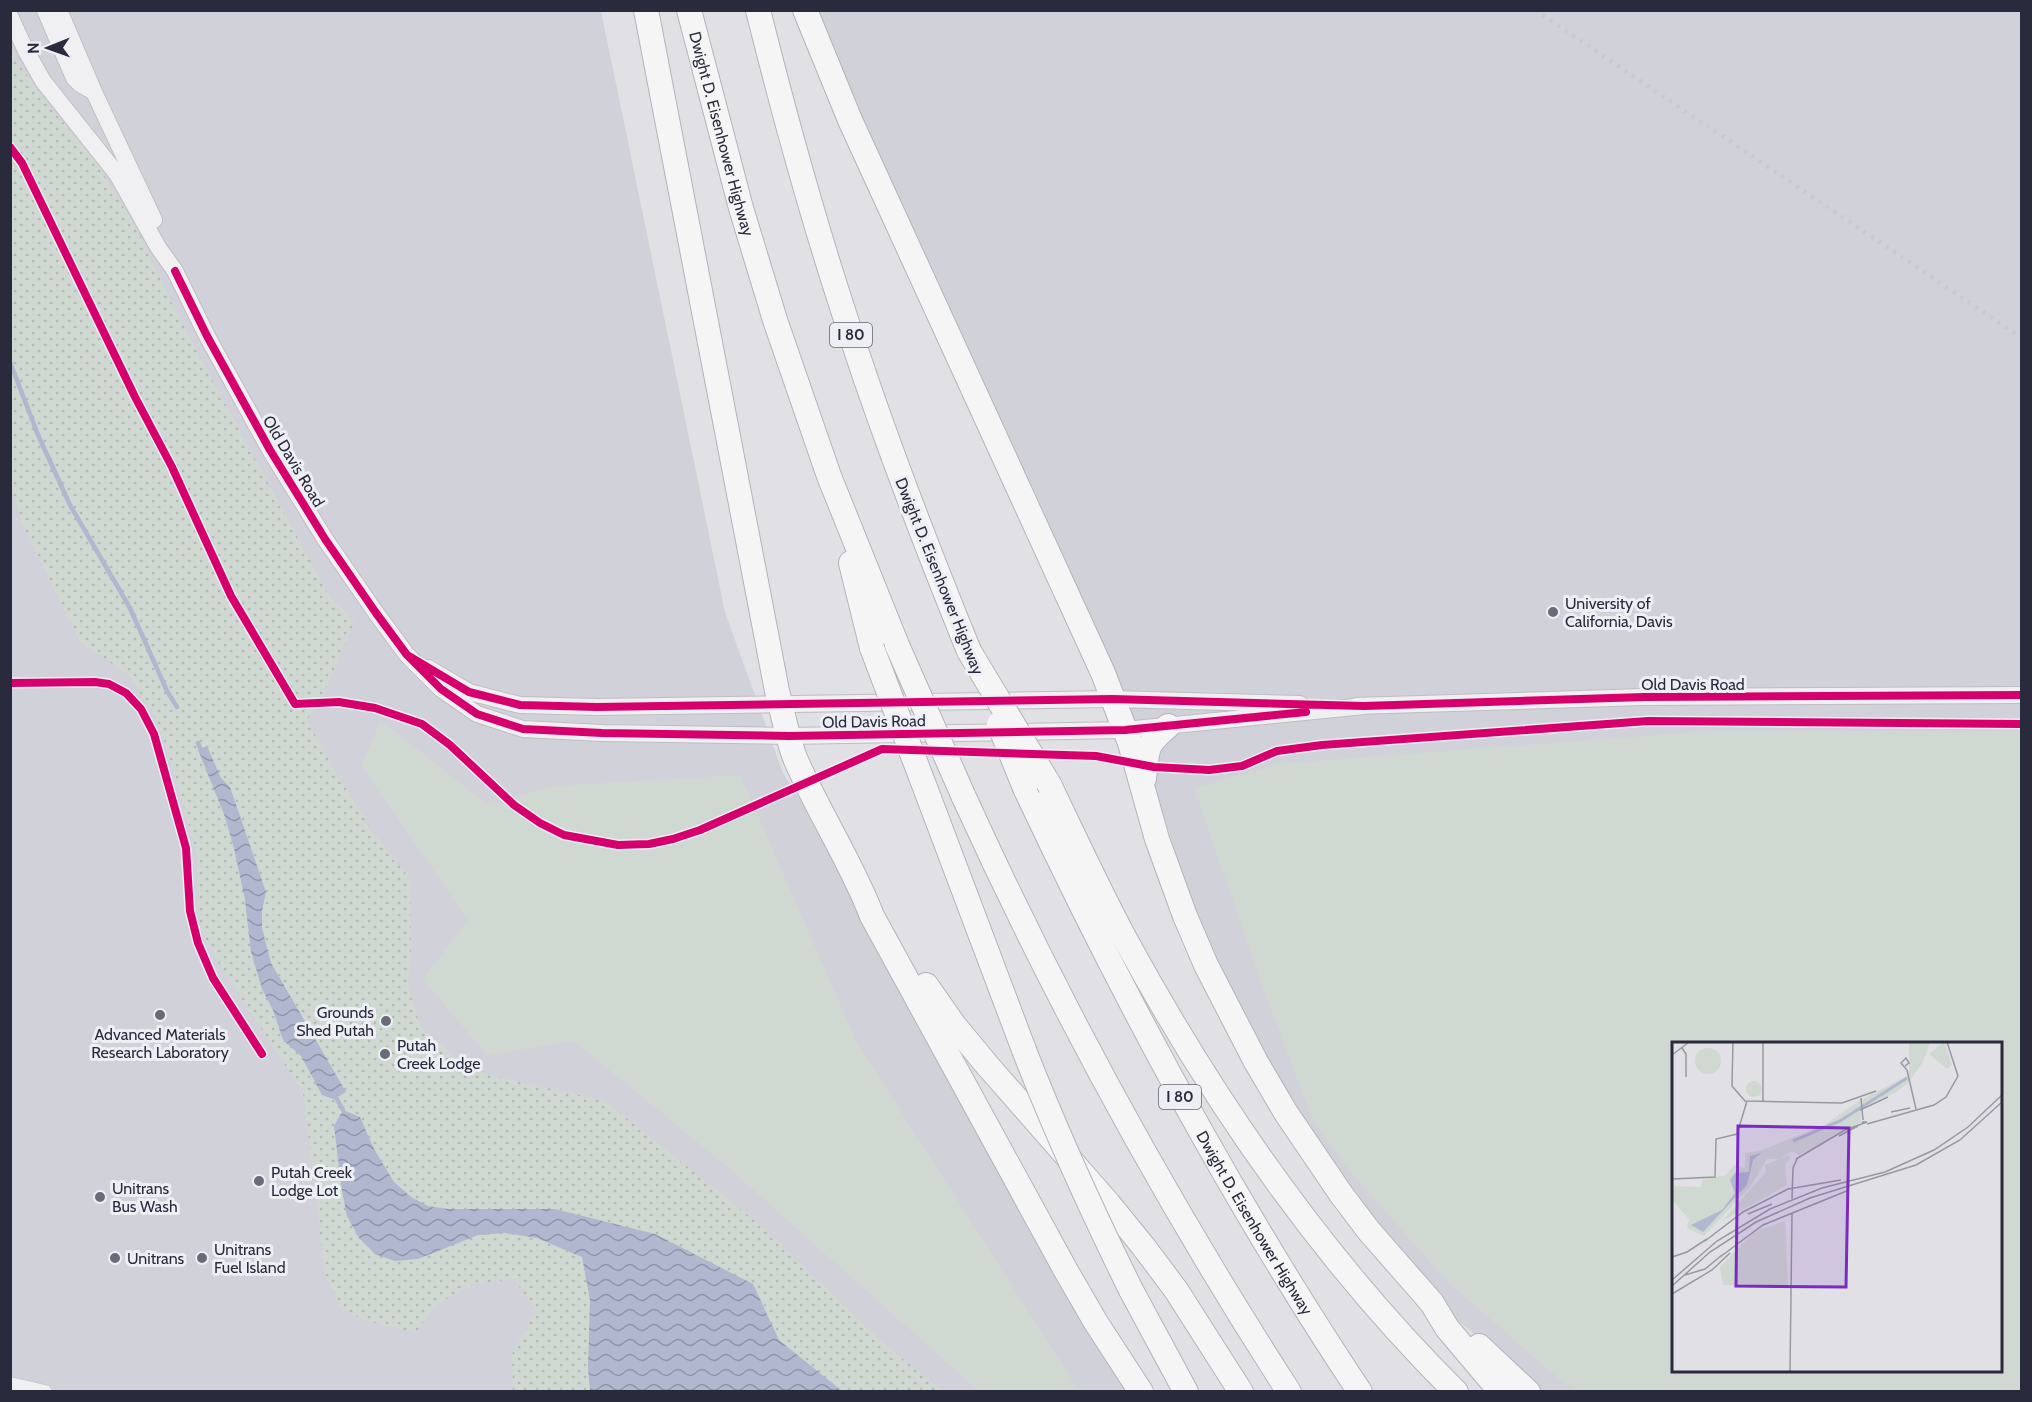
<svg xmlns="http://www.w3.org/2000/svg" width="2032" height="1402" viewBox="0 0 2032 1402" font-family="Cabin,sans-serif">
<defs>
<pattern id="garden-dots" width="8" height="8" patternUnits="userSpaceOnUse" patternTransform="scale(1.5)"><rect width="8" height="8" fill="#cfd8d1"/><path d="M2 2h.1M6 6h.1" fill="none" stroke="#b2bab4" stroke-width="1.8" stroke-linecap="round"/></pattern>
<pattern id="water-waves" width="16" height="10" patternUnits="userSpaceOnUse" patternTransform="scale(1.5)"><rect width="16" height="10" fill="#b0b7cf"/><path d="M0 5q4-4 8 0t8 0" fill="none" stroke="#8f95a9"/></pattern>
</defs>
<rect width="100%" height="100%" fill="#e1e1e5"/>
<path fill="#d1d2d9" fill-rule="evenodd" d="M10,11h591l124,601 58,161 79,120 265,498h-1116z
M815,11h1206v1380h-480l-87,-74 -107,-130 -52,-79 -56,-97 -43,-97 -45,-136 -112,-277 -58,-119 -124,-269zM1674,1044h326v326h-326z"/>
<path fill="#cfd8d1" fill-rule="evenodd" d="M381,721l107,84 67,-19 185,-11 116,266 223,350h-100l-250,-223 -155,-127 -87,14 -64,-76 45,-59 -107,-155z
M1711,731h310v660h-448l-125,-109 -93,-105 -41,-54 -48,-127 -72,-208 84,-24zM1674,1044h326v326h-326z"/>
<path fill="url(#garden-dots)" d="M10,44l8,17 17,27 63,77 40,66 35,75 41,77 113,209 27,30 -31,73 -16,25 27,49 38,62 38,48 1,71 -3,35 12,41 33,29 36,20 116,26 153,122 123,118 61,50h-429l-1,-37 24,-43 -22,-32 -41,5 -37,21 -21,28 -52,-13 -23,-13 -15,-34 -22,-180 -96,-148 -8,-25 -2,-66 -29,-103 -13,-33 -25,-42 -49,-33 -60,-121 -10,-36z"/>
<path fill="url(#water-waves)" d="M207,746l14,32 9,9 36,105 -4,19v17l9,35 75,129 -13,7 -11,-4 -21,-39 -18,-16 -10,-30 -11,-21 -11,-37 -6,-52 -11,-52 -10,-34 -26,-64z
M343,1110l17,7 14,32 20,33 17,15 17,9 20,3h107l100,25 98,50 26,56 63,51h-252l-2,-23 2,-68 -8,-43 -45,-19 -32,-5 -27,2 -60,24 -23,2 -20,-7 -16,-16 -12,-22 -5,-25 -8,-65z"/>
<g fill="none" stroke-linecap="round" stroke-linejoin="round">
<path stroke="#b0b7cf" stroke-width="4.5" d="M10,362l28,73 32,70 60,103 37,83 10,16
M198,743l5,11
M334,1094l9,16"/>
<g stroke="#bebec2" stroke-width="15">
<path id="minor" d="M10,1384l35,8"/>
</g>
<g stroke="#bebec2" stroke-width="18">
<path id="tertiary" d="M45,10l29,68 6,6 14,8
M59,10l35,82 60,128
M10,16l16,35 17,30 74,93 41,73 17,24 32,65 63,114 55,89 51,74 31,42 34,34 36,25 46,15 79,4 187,3 336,-6 239,-24
M428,668l41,24 51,13 77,2 515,-8 188,5
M1356,706l288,-9 378,-2"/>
</g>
<g stroke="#b3b4ba" stroke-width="26">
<g id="motorway">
<path d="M646,10l131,681c6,22 10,46 18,67 23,54 56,103 77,158l193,353 30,52 46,71"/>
<path id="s1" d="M689,10l52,198 34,112 54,156 68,169"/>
<path d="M758,10c25,100 52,199 84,297 37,117 81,231 127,344"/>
<path d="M805,10l45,110 253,553 27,70 27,96 28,77 21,49 50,97 30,51 55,81 28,37 63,72 15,25 54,64"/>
<path d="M851,563l21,85"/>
<path d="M1144,778c4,-29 0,-32 24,-52"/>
<path d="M1050,786c24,51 48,102 74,151 90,166 198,322 332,455"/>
<path id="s2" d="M1025,788c98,209 207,412 335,604"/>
<path d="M963,795c94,207 202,405 326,597"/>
<path d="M929,798l95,252"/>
<path d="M926,985l28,40 33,40 121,138 35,43 33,44 65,102"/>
<path d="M1131,1290l55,102"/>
<path d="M1479,1346l49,46"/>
</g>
</g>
<use href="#minor" stroke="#f0f0f2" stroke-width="14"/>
<use href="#tertiary" stroke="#f0f0f2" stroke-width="16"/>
<use href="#motorway" stroke="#f5f5f6" stroke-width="24"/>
<path stroke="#c9cacd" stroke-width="4.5" stroke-dasharray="3 6" stroke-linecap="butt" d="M1535,10l487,328"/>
<g stroke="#b3b4ba" stroke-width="26" stroke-linecap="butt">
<path id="motorway-bridge" d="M897,645l66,150
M872,648l57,150
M969,651l81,135
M999,724l26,64
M1024,1050c32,82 68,161 107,240"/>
</g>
<use href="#motorway-bridge" stroke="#f5f5f6" stroke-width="24"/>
<g stroke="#eeeff5" stroke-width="11">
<path id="cycleway" d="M10,147l12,16 113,234 37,70 59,129 64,108 44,-2 36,6 47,16 28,21 64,60 26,18 24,12 54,10 31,-1 24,-5 27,-9 182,-81 214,7 58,11 55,3 33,-4 35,-15 45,-6 326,-24 374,3
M175,271l32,65 63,114 55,89 51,74 31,42 34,34 36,25 46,15 79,4 187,3 336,-6 181,-18
M407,655l62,37 51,13 77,2 515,-8 252,7 280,-9 378,-2
M10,683l85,-1 14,2 17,9 15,16 13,25 32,114 4,63 8,32 15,35 49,76"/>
</g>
<use href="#cycleway" stroke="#d6006c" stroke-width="8"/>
</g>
<g fill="#696b78" stroke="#eeeff5" stroke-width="2">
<circle cx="1553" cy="612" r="6"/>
<circle cx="160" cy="1015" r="6"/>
<circle cx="386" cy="1021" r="6"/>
<circle cx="385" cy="1054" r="6"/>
<circle cx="259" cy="1181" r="6"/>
<circle cx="100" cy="1197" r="6"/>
<circle cx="115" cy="1258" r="6"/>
<circle cx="202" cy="1258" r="6"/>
</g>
<g text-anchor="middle" stroke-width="6" stroke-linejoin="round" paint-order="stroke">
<g fill="#eeeff5" stroke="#646674" stroke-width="1.5">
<rect x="830" y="323" width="42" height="24" rx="4.5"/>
<rect x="1159" y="1085" width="42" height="24" rx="4.5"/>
</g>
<g font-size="15" font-weight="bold" fill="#292b3d">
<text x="851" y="340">I 80</text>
<text x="1180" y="1102">I 80</text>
</g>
<g font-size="16" fill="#292b3d" stroke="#eeeff5">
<text dy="6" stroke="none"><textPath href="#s1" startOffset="128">Dwight D. Eisenhower Highway</textPath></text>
<text transform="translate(294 461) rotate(59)" y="6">Old Davis Road</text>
<text transform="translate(940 576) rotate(68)" y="6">Dwight D. Eisenhower Highway</text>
<text x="1693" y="690">Old Davis Road</text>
<text transform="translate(874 721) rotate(-1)" y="6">Old Davis Road</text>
<text dy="6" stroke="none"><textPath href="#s2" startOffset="492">Dwight D. Eisenhower Highway</textPath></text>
</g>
<g font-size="16" fill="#292b3d" stroke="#eeeff5" text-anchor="start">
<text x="1565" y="609">University of<tspan x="1565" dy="18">California, Davis</tspan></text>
<text x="374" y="1018" text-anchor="end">Grounds<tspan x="374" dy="18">Shed Putah</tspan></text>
<text x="160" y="1040" text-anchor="middle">Advanced Materials<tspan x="160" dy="18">Research Laboratory</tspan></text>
<text x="397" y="1051">Putah<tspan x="397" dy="18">Creek Lodge</tspan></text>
<text x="271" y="1178">Putah Creek<tspan x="271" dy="18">Lodge Lot</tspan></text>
<text x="112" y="1194">Unitrans<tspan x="112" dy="18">Bus Wash</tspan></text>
<text x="214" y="1255">Unitrans<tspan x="214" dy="18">Fuel Island</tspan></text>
<text x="127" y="1264">Unitrans</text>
</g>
</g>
<g transform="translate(1672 1042)">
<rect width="330" height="330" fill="#e1e1e5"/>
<path d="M272,0l8,23 -5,4 -18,-15zM23 19a13 13 0 1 1 26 0a13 13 0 1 1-26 0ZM74 47a8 8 0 1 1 16 0a8 8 0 1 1-16 0ZM116,113l3,2 -6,8 2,20 -66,37 45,-50 -1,-7zM113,179l3,65 -65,-1 -3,-18 26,-27 13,-10z" fill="#cfd8d1"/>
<path d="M258,0l-7,20 -15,21 -13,10 -35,15 1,14 -62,33 -7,-4 -13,8h-12l-16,27 -47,50 -17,-8 2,-9 -17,-19v-14l29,1 1,-7 24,-5 8,-10 11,3v-15l17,-3 64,-26 31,-22 52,-27v-32z" fill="#cfd8d1"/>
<path d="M89,111l-8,7 -6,25 -31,33 -13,14 -12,-7 31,-15 13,-17 -5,-13 5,-7 14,-1 1,-16z" fill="#b0b7cf"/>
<path fill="none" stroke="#b0b7cf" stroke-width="3" d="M121,99l47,-20 67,-43"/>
<path fill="none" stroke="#9798a2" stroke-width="1.5" d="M61,0l-1,44 13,15 97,2 34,-12M10,6l4,6v23M0,13l17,-13M233,24l4,-3 -3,-5 -5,5 6,7 9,39M189,56l2,22M91,60v-60M188,68l28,-13M219,70l19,-4M195,82l67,-19 12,-8 12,-21 -11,-34M167,94l19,-10M124,117l49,-29 22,-8h-5M0,137l43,-2 1,-38 21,-5 10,-33M120,157l1,-31 4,-9M76,172l24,-10M33,199l38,-29 45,-23 53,-9M0,215l15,-5 20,-13M48,215l43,-32 86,-35M13,233l20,-6 17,-14M0,238l45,-39 53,-32 52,-21 63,-16 49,-22 34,-23 34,-32M0,244l38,-34 46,-30 54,-24 106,-33 44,-25 42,-38M0,252l40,-24 18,-17M118,330l2,-159"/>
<path fill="#7b2cbf" fill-opacity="0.15" stroke="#7b2cbf" stroke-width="3" d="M66,84l111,2 -3,159 -110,-1z"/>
<rect width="330" height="330" fill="none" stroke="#292b3d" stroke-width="3"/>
</g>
<rect width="2032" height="1402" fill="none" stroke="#292b3d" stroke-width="24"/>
<g transform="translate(48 48) rotate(269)" stroke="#eeeff5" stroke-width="4.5" paint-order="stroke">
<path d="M0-4.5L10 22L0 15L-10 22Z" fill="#292b3d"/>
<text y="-9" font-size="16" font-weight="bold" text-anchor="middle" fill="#292b3d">N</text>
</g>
</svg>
